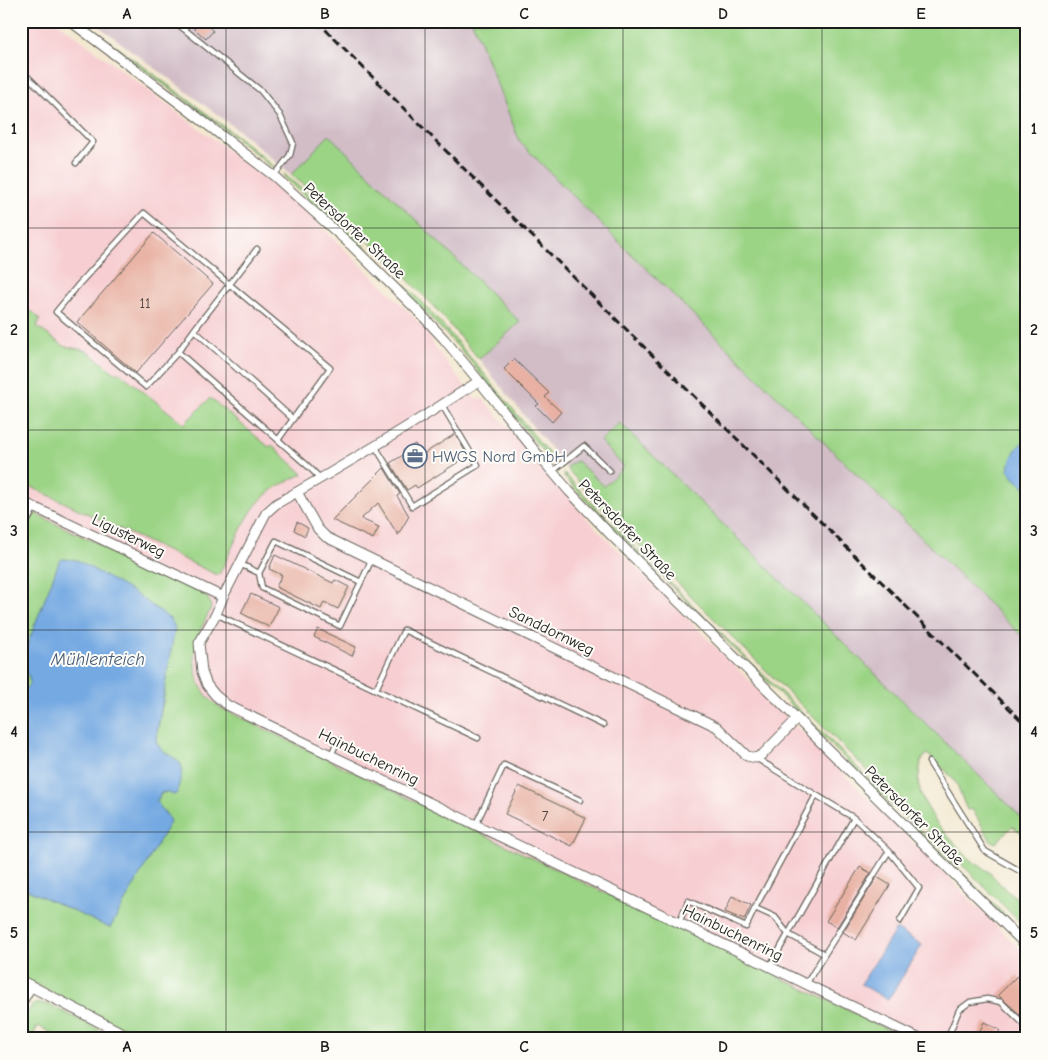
<svg xmlns="http://www.w3.org/2000/svg" width="1048" height="1060" viewBox="0 0 1048 1060" font-family="'Comic Neue',sans-serif">
<rect width="100%" height="100%" fill="#fdfcf7"/>
<filter id="ink" filterUnits="userSpaceOnUse"><feTurbulence type="fractalNoise" baseFrequency=".02" numOctaves="2"/><feDisplacementMap in="SourceGraphic" scale="10" xChannelSelector="R" yChannelSelector="G"/><feConvolveMatrix kernelMatrix="1 2 1 2 8 2 1 2 1" color-interpolation-filters="sRGB"/></filter>
<filter id="wash" filterUnits="userSpaceOnUse"><feTurbulence type="fractalNoise" baseFrequency=".0096" numOctaves="4" result="noise"/><feDisplacementMap in="SourceGraphic" scale="20" xChannelSelector="R" yChannelSelector="G"/><feGaussianBlur stdDeviation="1.12" result="paint"/><feColorMatrix in="noise" values="0 0 0 0 0 0 0 0 0 0 0 0 0 0 0 0 0 1.4 0 .05"/><feComposite in="paint" operator="in"/></filter>
<g filter="url(#wash)">
<rect width="100%" height="100%" fill="#f3e8d0"/>
<path fill="#f7cfd3" d="M21,21h35l213,160 42,36 75,72 42,43 6,14 40,52 9,1 112,128 432,429v83h-119l-687,-331 -14,-11 -7,-13 -5,-13 -1,-13 2,-16 11,-45 -5,-4 -181,-86z"/>
<path fill="#d2bdc7" d="M92,21h380l48,121 94,95 413,404v182l-407,-399 4,43 -21,19 -26,-25 -8,4 -2,4 -88,-110 41,-37 -191,-187 -38,40 -49,-42z"/>
<path fill="#9cd486" stroke="#5c7851" d="M78,21h4l156,116 39,32h-3l-38,-31z
M472,21h555v620l-413,-404 -94,-95z
M329,135l191,187 -41,37 -48,-56 -52,-52 -58,-53 -30,-23z
M284,174c49,41 97,86 141,132 46,49 87,103 130,155l-5,-1 -90,-111 -35,-37 -60,-60 -81,-75z
M32,311l8,8 -3,8 27,19 23,5 28,22 4,-1 65,52 26,-26 59,49 3,-2 31,29c-13,6 -26,12 -37,21 -19,15 -35,56 -46,78l-3,2 -196,-93v-159z
M620,423l407,400v13l-15,-10 -16,17 -5,-2 -19,-32 -5,1 -11,-27 -9,-11 -20,-18 -6,7 -3,21 4,16 15,26 32,35 20,13 18,19 12,8 8,9v21l-425,-421 -35,-39 2,-4 8,-4 27,25 20,-19 -24,-26z
M564,473c86,93 179,181 270,271 64,64 128,129 193,193v3l-430,-428 -33,-35z
M21,507l181,86c6,4 8,8 9,15 -5,11 -12,23 -15,35 -4,18 0,42 13,55 3,4 8,7 12,10l687,331h-765l-122,-62v-90l89,41 58,-112 -12,-14 5,-8 5,-2 8,3 8,-27 -1,-4c-9,-6 -24,-14 -25,-25l9,-48 -144,-27z
M21,668c10,8 13,16 0,24z
M39,1003l11,2 68,34h-55l-25,-13 -7,13h-10v-14l10,-19z"/>
<path fill="#74a9e2" stroke="#48627f" d="M1027,439v50l-12,-10 -7,-9c4,-14 6,-22 19,-31z
M62,559l15,1 59,34 34,25 5,8 -19,112c1,15 26,18 26,30 0,7 -4,17 -5,24l-3,2 -8,-3 -5,1 -4,8c3,9 10,11 13,21l-60,106 -89,-41v-195c13,-8 10,-16 0,-24v-7l38,-99z
M896,929l26,16 -34,55 -27,-16z"/>
<g id="blocks">
<path fill="#e8b1a3" d="M186,21h17l10,10 -7,8z
M154,233l59,51 -77,89 -59,-51z
M514,359l35,34 -4,4 16,15 -9,10 -16,-16 3,-2 -35,-35z
M455,434l13,22 -51,32 -2,-3 -8,5 -17,-27 15,-9 -2,-3 12,-7 7,11z
M384,468l16,26 -3,2 12,20 -11,19 -20,-32 -17,16 18,8 -6,12 -41,-19z
M297,522l11,6 -3,8 -11,-6z
M275,555l58,28 2,-3 14,7 -11,22 -14,-7 -3,7 -45,-22 6,-12 -13,-6z
M251,594l28,13 -10,20 -28,-14z
M318,629l38,18 -4,9 -38,-19z
M519,786l67,32 -14,28 -67,-32z
M860,867l11,6 -34,54 -11,-6z
M877,877l13,8 -34,55 -13,-8z
M732,896l19,9 -7,15 -19,-8z
M1017,976l10,10v35l-29,-26z
M984,1022l16,8 -5,9h-19z"/>
</g>
</g>
<g filter="url(#ink)">
<use href="#blocks" fill-opacity="0" stroke="#67635b" stroke-width="1"/>
<g fill="none" stroke-linecap="round" stroke-linejoin="round">
<g stroke="#67635b" stroke-width="7">
<path id="service" d="M174,21l87,70 19,24 13,28 -3,12 -16,21
M21,70l72,72 -17,21
M194,330l63,-81
M178,352l16,-22 99,89 -15,21
M293,419l37,-51 -186,-155 -65,71 -23,28 90,75 32,-35 131,115 11,11
M375,446l37,60 66,-41 -36,-60
M553,471l31,-25 26,25
M21,533l14,-26
M240,564l19,9 3,15 78,38 32,-67
M259,573l17,-32 85,41
M216,614l262,124
M376,689l28,-59 199,95
M331,755l7,-15
M756,758l60,37
M929,762l56,89 42,24
M476,824l28,-59 76,35
M755,908l61,-113 38,23
M679,923l9,-22 58,26 9,-19 20,9 13,17 36,20
M770,966l84,-148 35,33 30,37 -19,33
M806,984l83,-133
M947,1039l12,-29 11,-8 17,-3 14,3 26,25"/>
</g>
<g stroke="#67635b" stroke-width="11">
<path id="minor" d="M70,21l117,88 87,67 78,70 66,65 26,28 35,42 60,75 30,35 40,42 418,413
M479,381c-66,43 -134,84 -203,123l-10,9 -43,84 -7,17 -17,29 3,29 5,13 8,10 12,10 693,334
M297,492l21,37 8,8 391,190 30,29 9,2 7,-4 34,-35
M21,501l202,96
M21,1004l10,-18"/>
</g>
<g stroke="#67635b" stroke-width="12">
<path id="tertiary" d="M21,981l112,58"/>
</g>
<use href="#service" stroke="#fff" stroke-width="4.5"/>
<use href="#minor" stroke="#fff" stroke-width="9"/>
<use href="#tertiary" stroke="#fff" stroke-width="10"/>
<path stroke="#1c1c1c" stroke-width="3" stroke-dasharray="8 4" stroke-linecap="butt" d="M317,21l121,122 589,583"/>
</g>
</g>
<path fill="none" stroke="#1c1c1c" stroke-width="1" stroke-opacity="0.55" d="M226,21v1018M425,21v1018M623,21v1018M822,21v1018M21,228h1006M21,430h1006M21,630h1006M21,832h1006"/>
<defs>
<g id="office-ring" transform="scale(1.25)"><circle r="9.5" fill="#fdfcf7" stroke="#5c6f8a" stroke-width="1.5"/><path d="M-6-3h4V-5.5h4V-3h4V5H-6ZM-1-4.5V-3h2v-1.5ZM-6 0V1H6V0Z" fill="#5c6f8a"/></g>
</defs>
<g fill-rule="evenodd">
<use href="#office-ring" x="415" y="456"/>
</g>
<g text-anchor="middle" stroke-width="4" stroke-linejoin="round" paint-order="stroke">
<g font-size="14" fill="#4f413e">
<text x="145" y="308">11</text>
<text x="545" y="821">7</text>
</g>
<g font-size="16" fill="#1c1c1c" stroke="#fdfcf7">
<text transform="translate(355 230) rotate(43)" y="6">Petersdorfer Straße</text>
<text transform="translate(628 529) rotate(46)" y="6">Petersdorfer Straße</text>
<text transform="translate(129 535) rotate(26)" y="6">Ligusterweg</text>
<text transform="translate(552 630) rotate(26)" y="6">Sanddornweg</text>
<text transform="translate(369 756) rotate(26)" y="6">Hainbuchenring</text>
<text transform="translate(915 815) rotate(45)" y="6">Petersdorfer Straße</text>
<text transform="translate(733 932) rotate(26)" y="6">Hainbuchenring</text>
</g>
<g font-size="16" fill="#4e5e75" stroke="#fdfcf7" text-anchor="start">
<text x="432" y="462">HWGS Nord GmbH</text>
</g>
<g font-size="18" font-style="italic" fill="#445b75" stroke="#fdfcf7">
<text x="98" y="665">Mühlenteich</text>
</g>
</g>
<rect width="1048" height="1060" fill="none" stroke="#fdfcf7" stroke-width="55"/>
<rect x="28" y="28" width="992" height="1004" fill="none" stroke="#1c1c1c" stroke-width="2"/>
<g font-size="16" text-anchor="middle" font-weight="bold" fill="#1c1c1c">
<text x="127" y="19">A</text>
<text x="325" y="19">B</text>
<text x="524" y="19">C</text>
<text x="723" y="19">D</text>
<text x="921" y="19">E</text>
<text x="14" y="134">1</text>
<text x="1034" y="134">1</text>
<text x="14" y="335">2</text>
<text x="1034" y="335">2</text>
<text x="14" y="536">3</text>
<text x="1034" y="536">3</text>
<text x="14" y="737">4</text>
<text x="1034" y="737">4</text>
<text x="14" y="938">5</text>
<text x="1034" y="938">5</text>
<text x="127" y="1052">A</text>
<text x="325" y="1052">B</text>
<text x="524" y="1052">C</text>
<text x="723" y="1052">D</text>
<text x="921" y="1052">E</text>
</g>
</svg>
